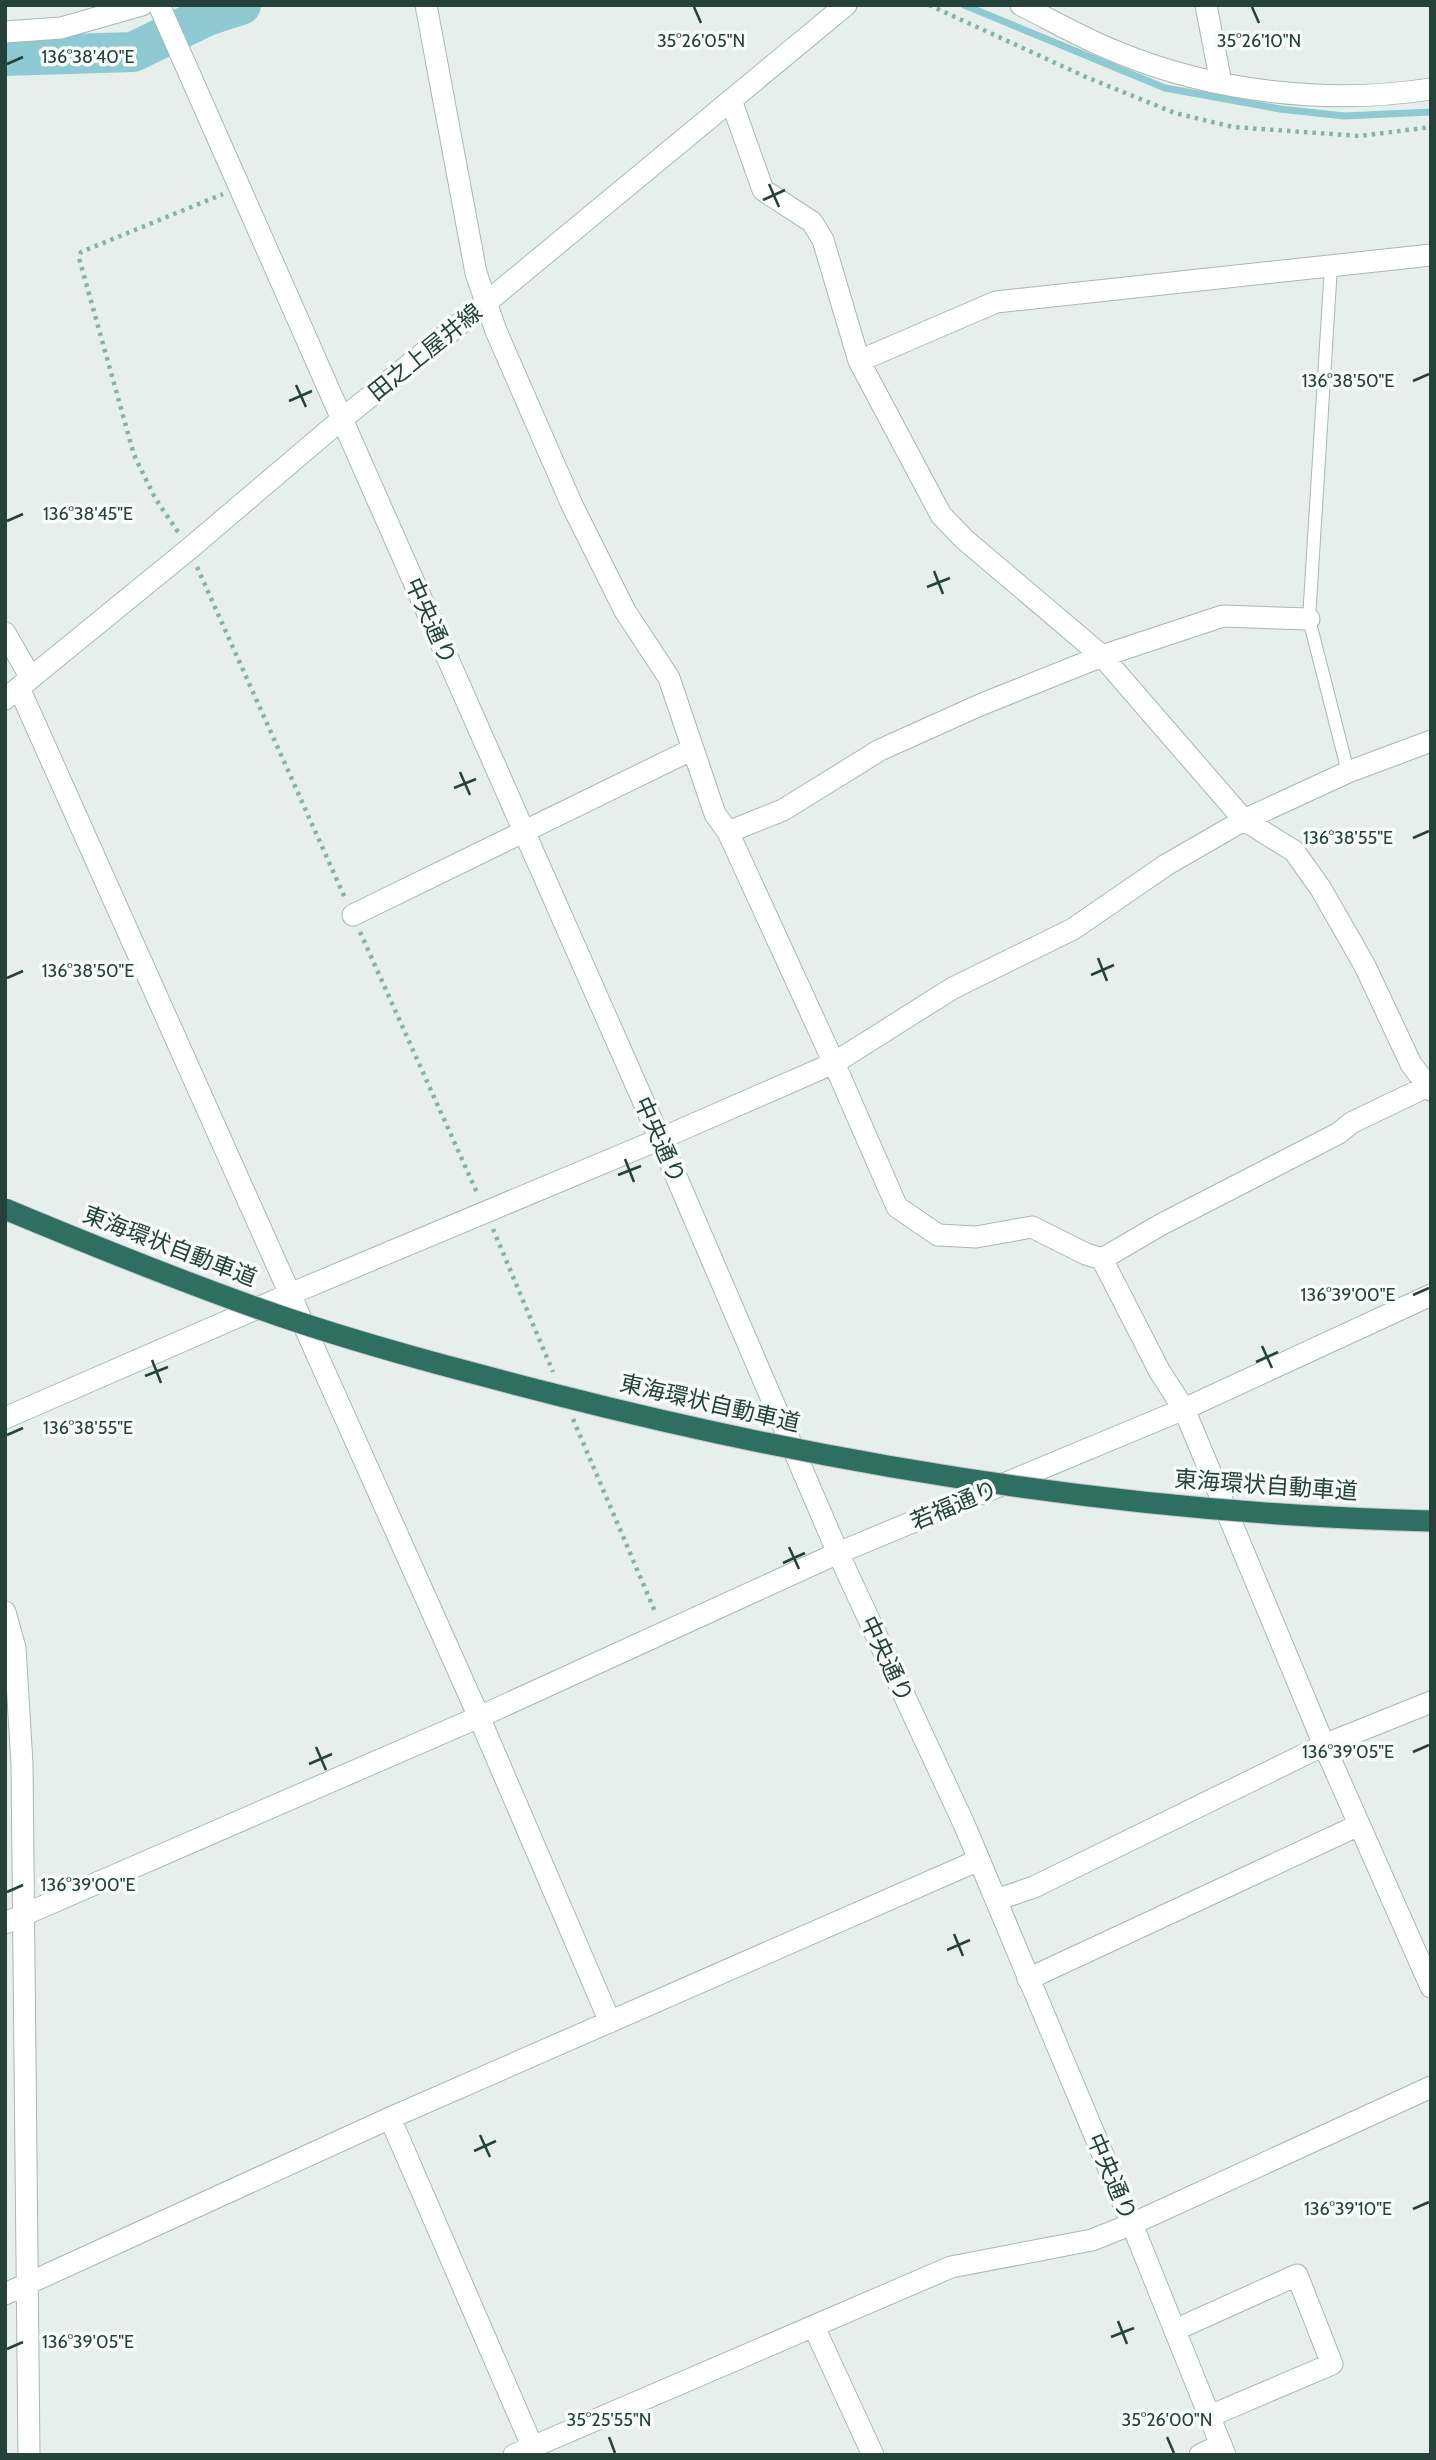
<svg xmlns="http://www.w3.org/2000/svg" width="1436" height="2460" viewBox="0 0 1436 2460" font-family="Cabin,'Noto Sans JP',sans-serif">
<rect width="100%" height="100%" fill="#e6efeb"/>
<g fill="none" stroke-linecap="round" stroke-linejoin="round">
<path stroke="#8ec9d4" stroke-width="7" d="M964,5l201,83 115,21 64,7 87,-4"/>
<path stroke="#8ec9d4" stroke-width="40" d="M5,56l128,-4 74,-36 34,-11"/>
<g stroke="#a8b8b2" stroke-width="14">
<path id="lane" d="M1331,266l-22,353 39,153"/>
</g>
<g stroke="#a8b8b2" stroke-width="23">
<path id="street" d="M426,5l50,268 20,58 76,174 53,106 44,67 46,136 13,18 106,231 63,144 41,28 38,2 56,-10 54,27 16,5 58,113 24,37 140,336 107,242
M1021,5c32,16 63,34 96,47 97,40 210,53 314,37
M1206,5l15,78
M5,32l56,-4 81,-23
M731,100l32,90 49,32 11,18 36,121 82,154 23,24 138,117 142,164 50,31 27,38 44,77 46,98 20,26
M859,361l137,-59 435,-47
M5,633l26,45
M19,688l460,1029 131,305
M728,832l55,-22 97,-60 100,-45 122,-49 121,-40 86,3
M353,915l340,-166
M1102,1259l60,-35 177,-91 12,-10 77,-37
M5,1418l285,-124 370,-155 174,-76 119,-75 120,-59 93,-64 78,-45 104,-48 83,-31
M5,1612l10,36 7,116 7,691
M996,1900l38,-13 290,-142 107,-43
M1028,1979l331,-154
M390,2118l146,337
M5,2294l385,-176 589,-258
M814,2327l59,128
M1175,2330l122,-55 35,89 -122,52
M514,2455l437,-188 141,-27 40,-16 299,-137
M1200,2455l21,-10"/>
</g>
<g stroke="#a4bbb3" stroke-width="23">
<path id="secondary" d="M159,5l501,1134 178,414 126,271 168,400 93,231
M5,699l184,-150 153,-130 145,-117 359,-297
M5,1923l474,-206 359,-164 346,-144 247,-114"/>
</g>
<path stroke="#86b3a5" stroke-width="4.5" stroke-dasharray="3.5 5" stroke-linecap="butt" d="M929,5l157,72 89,36 58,14 127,9 71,-9
M178,532l-23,-34 -21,-43 -55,-197 2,-6 142,-58
M197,567l148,331
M360,932l118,263
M493,1229l60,143
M573,1419l83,195"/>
<use href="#lane" stroke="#fff" stroke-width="12"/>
<use href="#street" stroke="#fff" stroke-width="21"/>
<use href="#secondary" stroke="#fff" stroke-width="21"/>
<g stroke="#c2cac8" stroke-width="23" stroke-linecap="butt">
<path id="highway-bridge" d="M5,1209c91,38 182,75 275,107 91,31 184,55 277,79 286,73 579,119 874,126"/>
</g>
<use href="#highway-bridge" stroke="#2f6f62" stroke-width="21"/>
</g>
<path fill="none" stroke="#24423a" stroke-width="2.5" d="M694,7l7,16M1252,7l7,16M7,64l16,-7M769,184l10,23M763,200l22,-10M1413,381l16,-7M296,385l10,22M289,401l23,-10M7,521l16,-7M934,571l9,23M927,587l23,-9M460,772l10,23M454,788l22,-9M1413,838l16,-7M1098,958l9,23M1091,975l23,-10M7,978l16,-7M625,1159l9,23M618,1175l23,-9M1413,1295l16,-7M1262,1346l10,22M152,1360l9,23M1256,1362l22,-10M145,1376l23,-9M7,1435l16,-7M789,1547l10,22M783,1563l22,-10M316,1747l10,23M1413,1752l16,-7M309,1764l23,-10M7,1892l16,-7M954,1934l9,22M947,1950l23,-10M480,2135l10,22M474,2151l22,-10M1413,2209l16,-7M1118,2321l9,23M1111,2337l23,-9M7,2349l16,-7M609,2437l6,16M1167,2437l7,16"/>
<g text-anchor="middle" stroke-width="7" stroke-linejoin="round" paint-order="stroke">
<g font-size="23" fill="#24423a" stroke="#f7fbf9">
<text transform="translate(425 352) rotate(-39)" y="8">田之上屋井線</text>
<text transform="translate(431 621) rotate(66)" y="8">中央通り</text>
<text transform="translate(660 1140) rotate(66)" y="8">中央通り</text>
<text transform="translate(170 1246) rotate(21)" y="8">東海環状自動車道</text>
<text transform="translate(710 1403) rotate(13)" y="8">東海環状自動車道</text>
<text transform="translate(1266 1485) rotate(4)" y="8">東海環状自動車道</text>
<text transform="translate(954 1505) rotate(-23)" y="8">若福通り</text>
<text transform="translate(887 1659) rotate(65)" y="8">中央通り</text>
<text transform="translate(1112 2177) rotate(67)" y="8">中央通り</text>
</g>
</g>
<g font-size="18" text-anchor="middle" fill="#24423a" stroke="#f7fbf9" stroke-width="7" stroke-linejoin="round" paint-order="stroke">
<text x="701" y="47">35°26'05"N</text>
<text x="1259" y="47">35°26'10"N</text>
<text x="88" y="63">136°38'40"E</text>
<text x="1348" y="387">136°38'50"E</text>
<text x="88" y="520">136°38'45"E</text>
<text x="1348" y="844">136°38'55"E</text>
<text x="88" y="977">136°38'50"E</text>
<text x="1348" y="1301">136°39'00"E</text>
<text x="88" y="1434">136°38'55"E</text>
<text x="1348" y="1758">136°39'05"E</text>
<text x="88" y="1891">136°39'00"E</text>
<text x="1348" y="2215">136°39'10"E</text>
<text x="88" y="2348">136°39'05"E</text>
<text x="609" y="2426">35°25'55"N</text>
<text x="1167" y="2426">35°26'00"N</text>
</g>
<rect width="1436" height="2460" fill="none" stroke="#24423a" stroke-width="14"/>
</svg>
